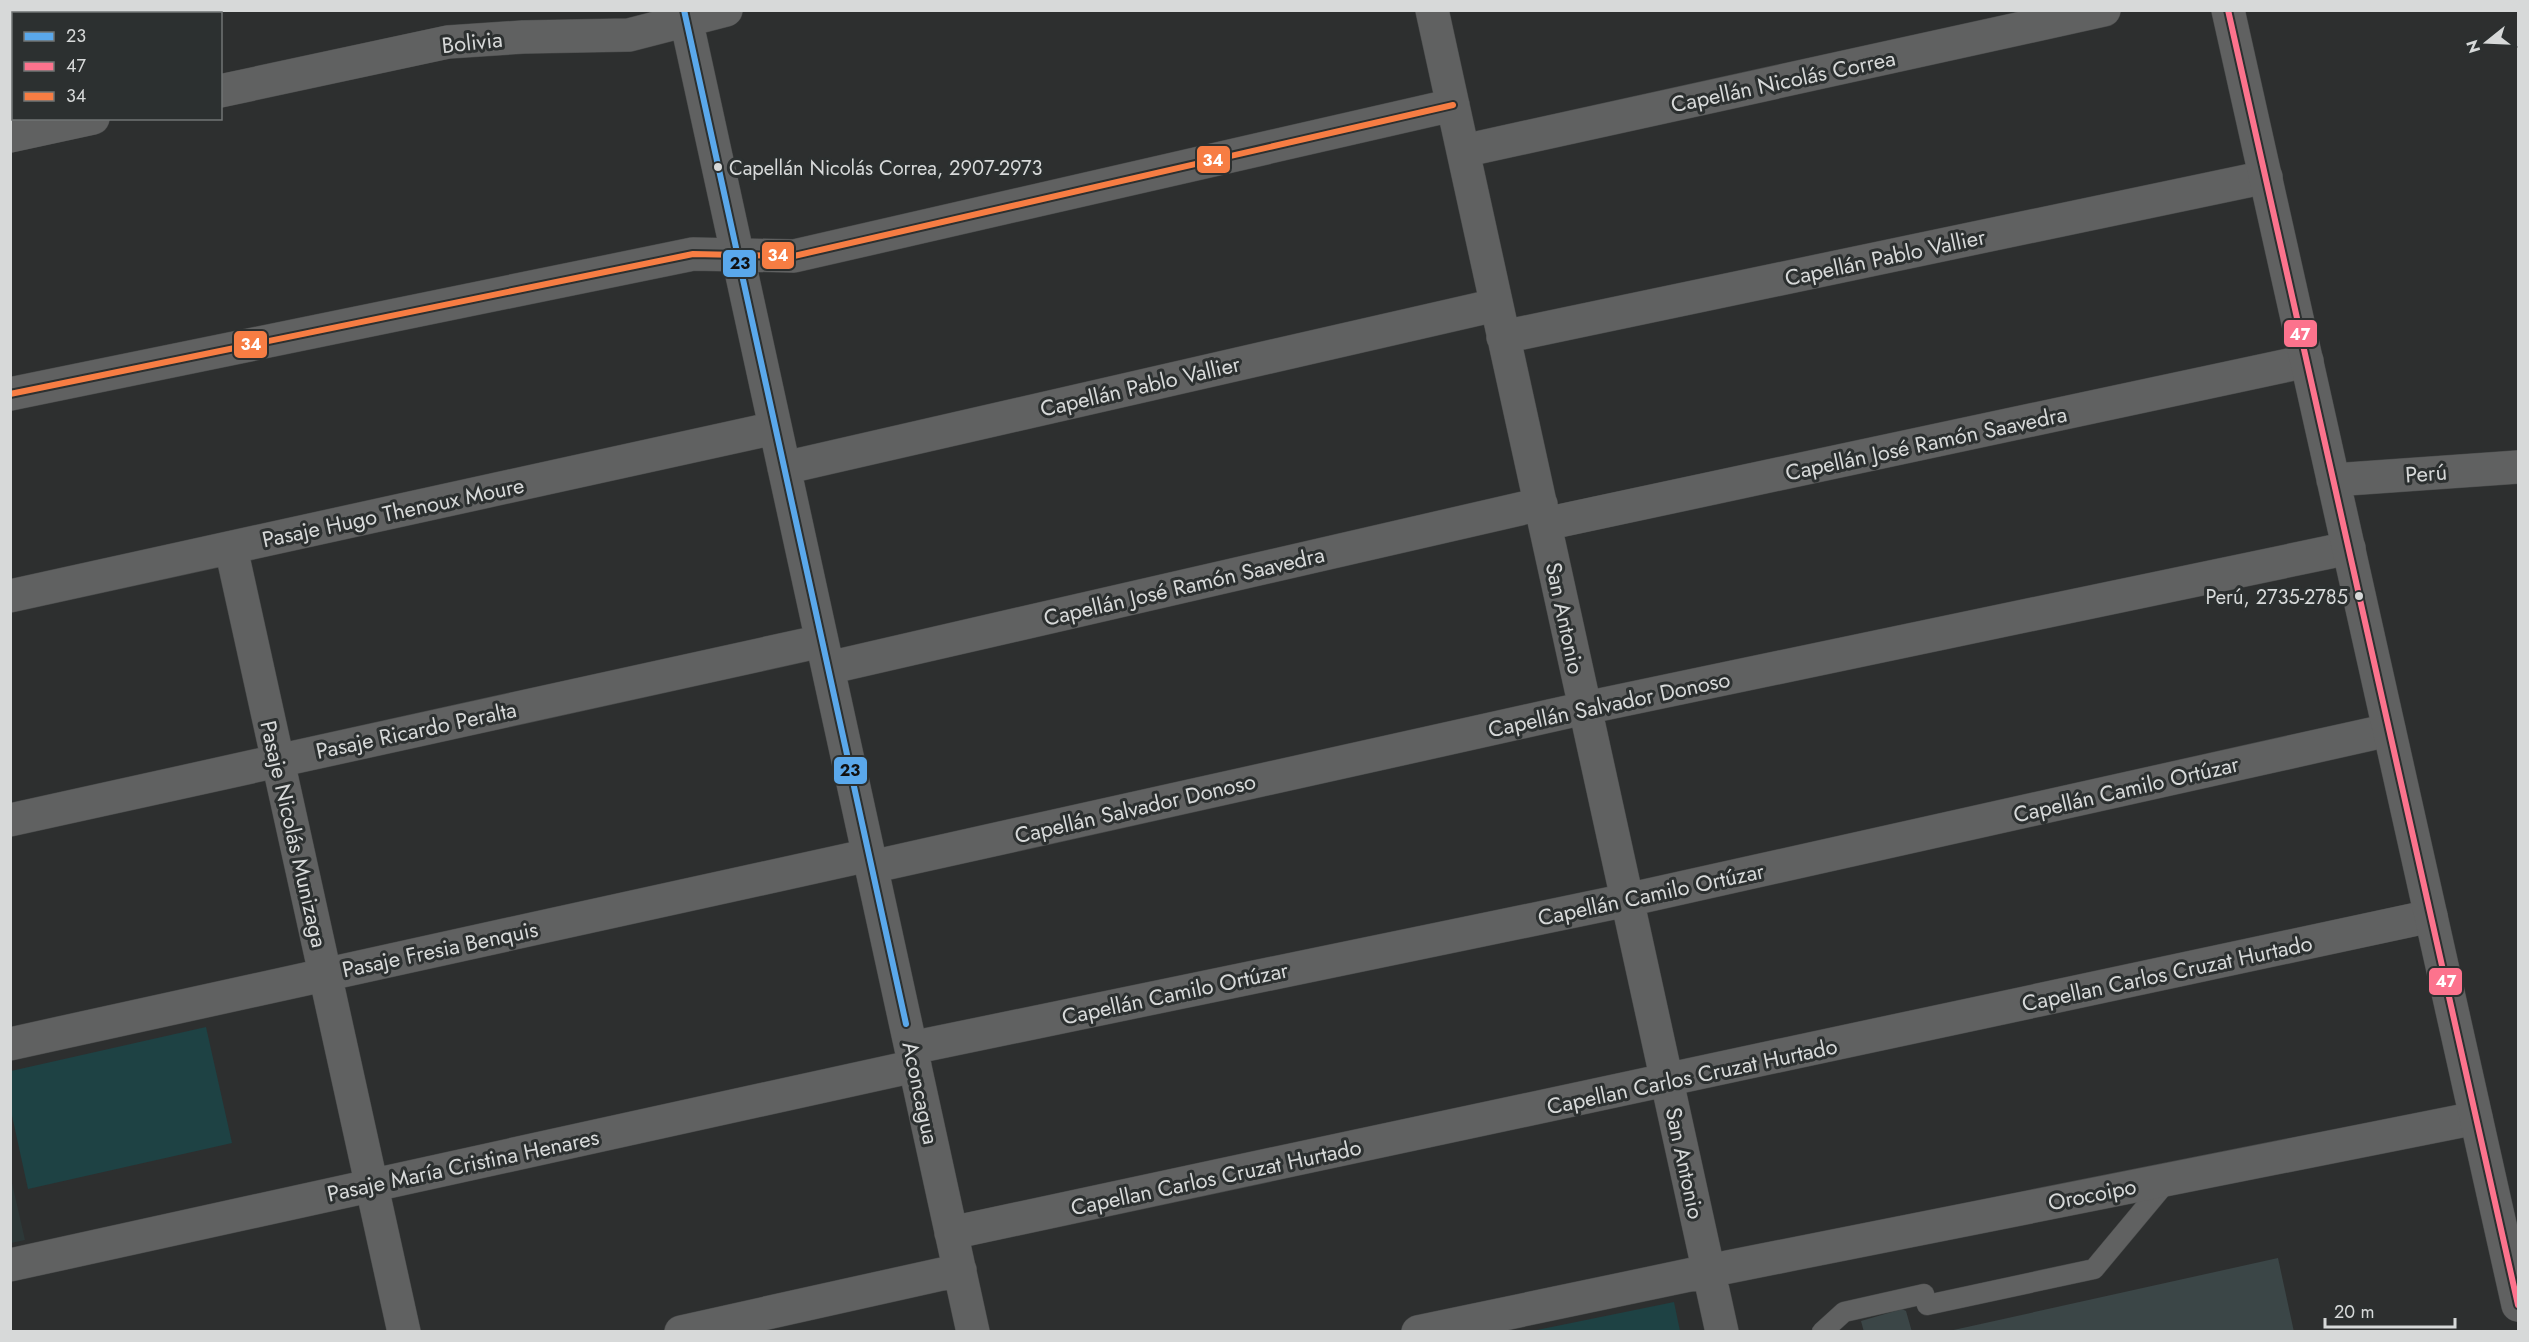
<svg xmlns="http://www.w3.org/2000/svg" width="2529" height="1342" viewBox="0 0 2529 1342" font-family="Jost,sans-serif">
<rect width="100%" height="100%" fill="#2d2f2f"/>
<path fill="#2d3838" d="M10,1174l15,66 -14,3h-1z"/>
<path fill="#1e4244" d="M206,1027l26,116 -204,46 -17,-78v-40z
M1674,1302l6,29h-148z"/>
<path fill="#3b4647" d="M2278,1258l16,74h-345v-1z
M1902,1309l4,2 6,21h-48l-3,-11z"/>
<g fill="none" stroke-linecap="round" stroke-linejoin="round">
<g stroke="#484a4a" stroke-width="21">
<path id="lane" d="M1822,1332l22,-20 80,-18 3,11 167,-36 75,-90"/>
</g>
<g stroke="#484a4a" stroke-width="34">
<path id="street" d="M684,10l289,1322
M1432,10l290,1322
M220,91l228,-49 75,-5 106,-2 97,-25
M10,136l83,-18
M1463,151l641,-141
M1503,337l763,-160
M10,394l683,-140 101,2 659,-151
M784,468l712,-163
M1545,524l762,-163
M231,548l173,784
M10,596l765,-168
M828,668l713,-164
M10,820l812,-179
M871,867l714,-159 764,-160
M10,1044l859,-189
M911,1048l716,-148 762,-170
M951,1233l1480,-317
M10,1265l905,-199
M681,1332l279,-62
M1418,1332l290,-61 768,-153"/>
</g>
<g stroke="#484a4a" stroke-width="34">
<path id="secondary" d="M2228,10l290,1295
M2333,480l185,-13"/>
</g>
<use href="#lane" stroke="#606161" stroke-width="20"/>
<use href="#street" stroke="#606161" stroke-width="33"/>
<use href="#secondary" stroke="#606161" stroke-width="33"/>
<g stroke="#2c3030" stroke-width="10">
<path id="bus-1" d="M684,10l222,1014"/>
</g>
<g stroke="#2c3030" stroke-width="10">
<path id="bus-2" d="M2228,10l290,1295"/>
</g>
<g stroke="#2c3030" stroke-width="10">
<path id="bus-3" d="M10,394l683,-140 101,2 659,-151"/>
</g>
<use href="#bus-1" stroke="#5aa8eb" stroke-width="6"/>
<use href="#bus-2" stroke="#fc738d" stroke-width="6"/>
<use href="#bus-3" stroke="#f77d43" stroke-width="6"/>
</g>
<g fill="#d7d9d9" stroke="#2c3030" stroke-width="2">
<circle cx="718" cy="167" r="5"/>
<circle cx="2359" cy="596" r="5"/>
</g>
<g text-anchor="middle" stroke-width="6" stroke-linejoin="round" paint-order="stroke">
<g font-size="20" fill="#d7d9d9" stroke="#2c3030" text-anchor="start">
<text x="729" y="175">Capellán Nicolás Correa, 2907-2973</text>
<text x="2348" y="604" text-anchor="end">Perú, 2735-2785</text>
</g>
<g font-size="22" fill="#d7d9d9" stroke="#2c3030">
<text transform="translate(472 42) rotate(-6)" y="8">Bolivia</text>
<text transform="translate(1783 81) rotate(-12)" y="8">Capellán Nicolás Correa</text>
<text transform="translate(1885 257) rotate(-12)" y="8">Capellán Pablo Vallier</text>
<text transform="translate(1140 386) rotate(-13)" y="8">Capellán Pablo Vallier</text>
<text transform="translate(1926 443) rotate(-12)" y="8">Capellán José Ramón Saavedra</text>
<text transform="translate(2426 473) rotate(-4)" y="8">Perú</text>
<text transform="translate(393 512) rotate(-12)" y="8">Pasaje Hugo Thenoux Moure</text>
<text transform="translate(1184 586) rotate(-13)" y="8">Capellán José Ramón Saavedra</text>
<text transform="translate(1565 618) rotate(78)" y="8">San Antonio</text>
<text transform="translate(1609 704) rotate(-12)" y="8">Capellán Salvador Donoso</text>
<text transform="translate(416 730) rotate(-12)" y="8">Pasaje Ricardo Peralta</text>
<text transform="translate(2126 789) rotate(-13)" y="8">Capellán Camilo Ortúzar</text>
<text transform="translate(1135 808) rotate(-13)" y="8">Capellán Salvador Donoso</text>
<text transform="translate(294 834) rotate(77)" y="8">Pasaje Nicolás Munizaga</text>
<text transform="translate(1651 894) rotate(-12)" y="8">Capellán Camilo Ortúzar</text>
<text transform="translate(440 949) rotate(-12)" y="8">Pasaje Fresia Benquis</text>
<text transform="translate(2167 973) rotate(-12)" y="8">Capellan Carlos Cruzat Hurtado</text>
<text transform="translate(1175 993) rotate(-12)" y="8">Capellán Camilo Ortúzar</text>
<text transform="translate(1692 1076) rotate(-12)" y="8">Capellan Carlos Cruzat Hurtado</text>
<text transform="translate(921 1093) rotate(78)" y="8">Aconcagua</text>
<text transform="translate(1685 1163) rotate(78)" y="8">San Antonio</text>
<text transform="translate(463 1165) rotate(-12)" y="8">Pasaje María Cristina Henares</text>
<text transform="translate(1216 1177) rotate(-12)" y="8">Capellan Carlos Cruzat Hurtado</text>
<text transform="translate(2092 1194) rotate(-11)" y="8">Orocoipo</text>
</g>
</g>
<g stroke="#2c3030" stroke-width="2">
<rect x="1196" y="145" width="35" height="29" rx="6" fill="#f77d43"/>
<rect x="761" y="241" width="34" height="29" rx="6" fill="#f77d43"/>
<rect x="722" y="249" width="35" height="29" rx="6" fill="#5aa8eb"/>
<rect x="2283" y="319" width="35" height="29" rx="6" fill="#fc738d"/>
<rect x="233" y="330" width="35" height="29" rx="6" fill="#f77d43"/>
<rect x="833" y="756" width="35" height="29" rx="6" fill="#5aa8eb"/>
<rect x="2428" y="967" width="35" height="29" rx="6" fill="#fc738d"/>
</g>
<g font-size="16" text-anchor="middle" font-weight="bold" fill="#fff">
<text x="1213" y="166">34</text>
<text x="778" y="261">34</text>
<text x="2300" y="340">47</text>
<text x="251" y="350">34</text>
<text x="2446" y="987">47</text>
</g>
<g font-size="16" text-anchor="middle" font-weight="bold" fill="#111">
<text x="740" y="269">23</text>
<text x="850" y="776">23</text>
</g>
<rect width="2529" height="1342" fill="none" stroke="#d7d9d9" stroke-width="24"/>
<rect x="12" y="12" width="210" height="108" fill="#2c3030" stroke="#707474" stroke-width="1.5"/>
<rect x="24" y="32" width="30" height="9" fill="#5aa8eb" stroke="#707474" stroke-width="1.5"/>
<text x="66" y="42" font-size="18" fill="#d7d9d9">23</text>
<rect x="24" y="62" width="30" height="9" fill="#fc738d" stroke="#707474" stroke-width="1.5"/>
<text x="66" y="72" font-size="18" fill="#d7d9d9">47</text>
<rect x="24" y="92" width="30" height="9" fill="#f77d43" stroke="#707474" stroke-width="1.5"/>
<text x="66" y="102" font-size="18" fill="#d7d9d9">34</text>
<g transform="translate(2487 42) rotate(252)" stroke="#2c3030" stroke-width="4.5" paint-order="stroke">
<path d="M0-4.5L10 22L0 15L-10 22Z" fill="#d7d9d9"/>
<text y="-9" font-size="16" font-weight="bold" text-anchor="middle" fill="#d7d9d9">N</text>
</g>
<path d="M2325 1318v9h130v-9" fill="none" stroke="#d7d9d9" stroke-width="3"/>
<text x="2334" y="1318" font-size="18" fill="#d7d9d9" stroke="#2c3030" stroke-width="4.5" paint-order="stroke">20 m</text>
</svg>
